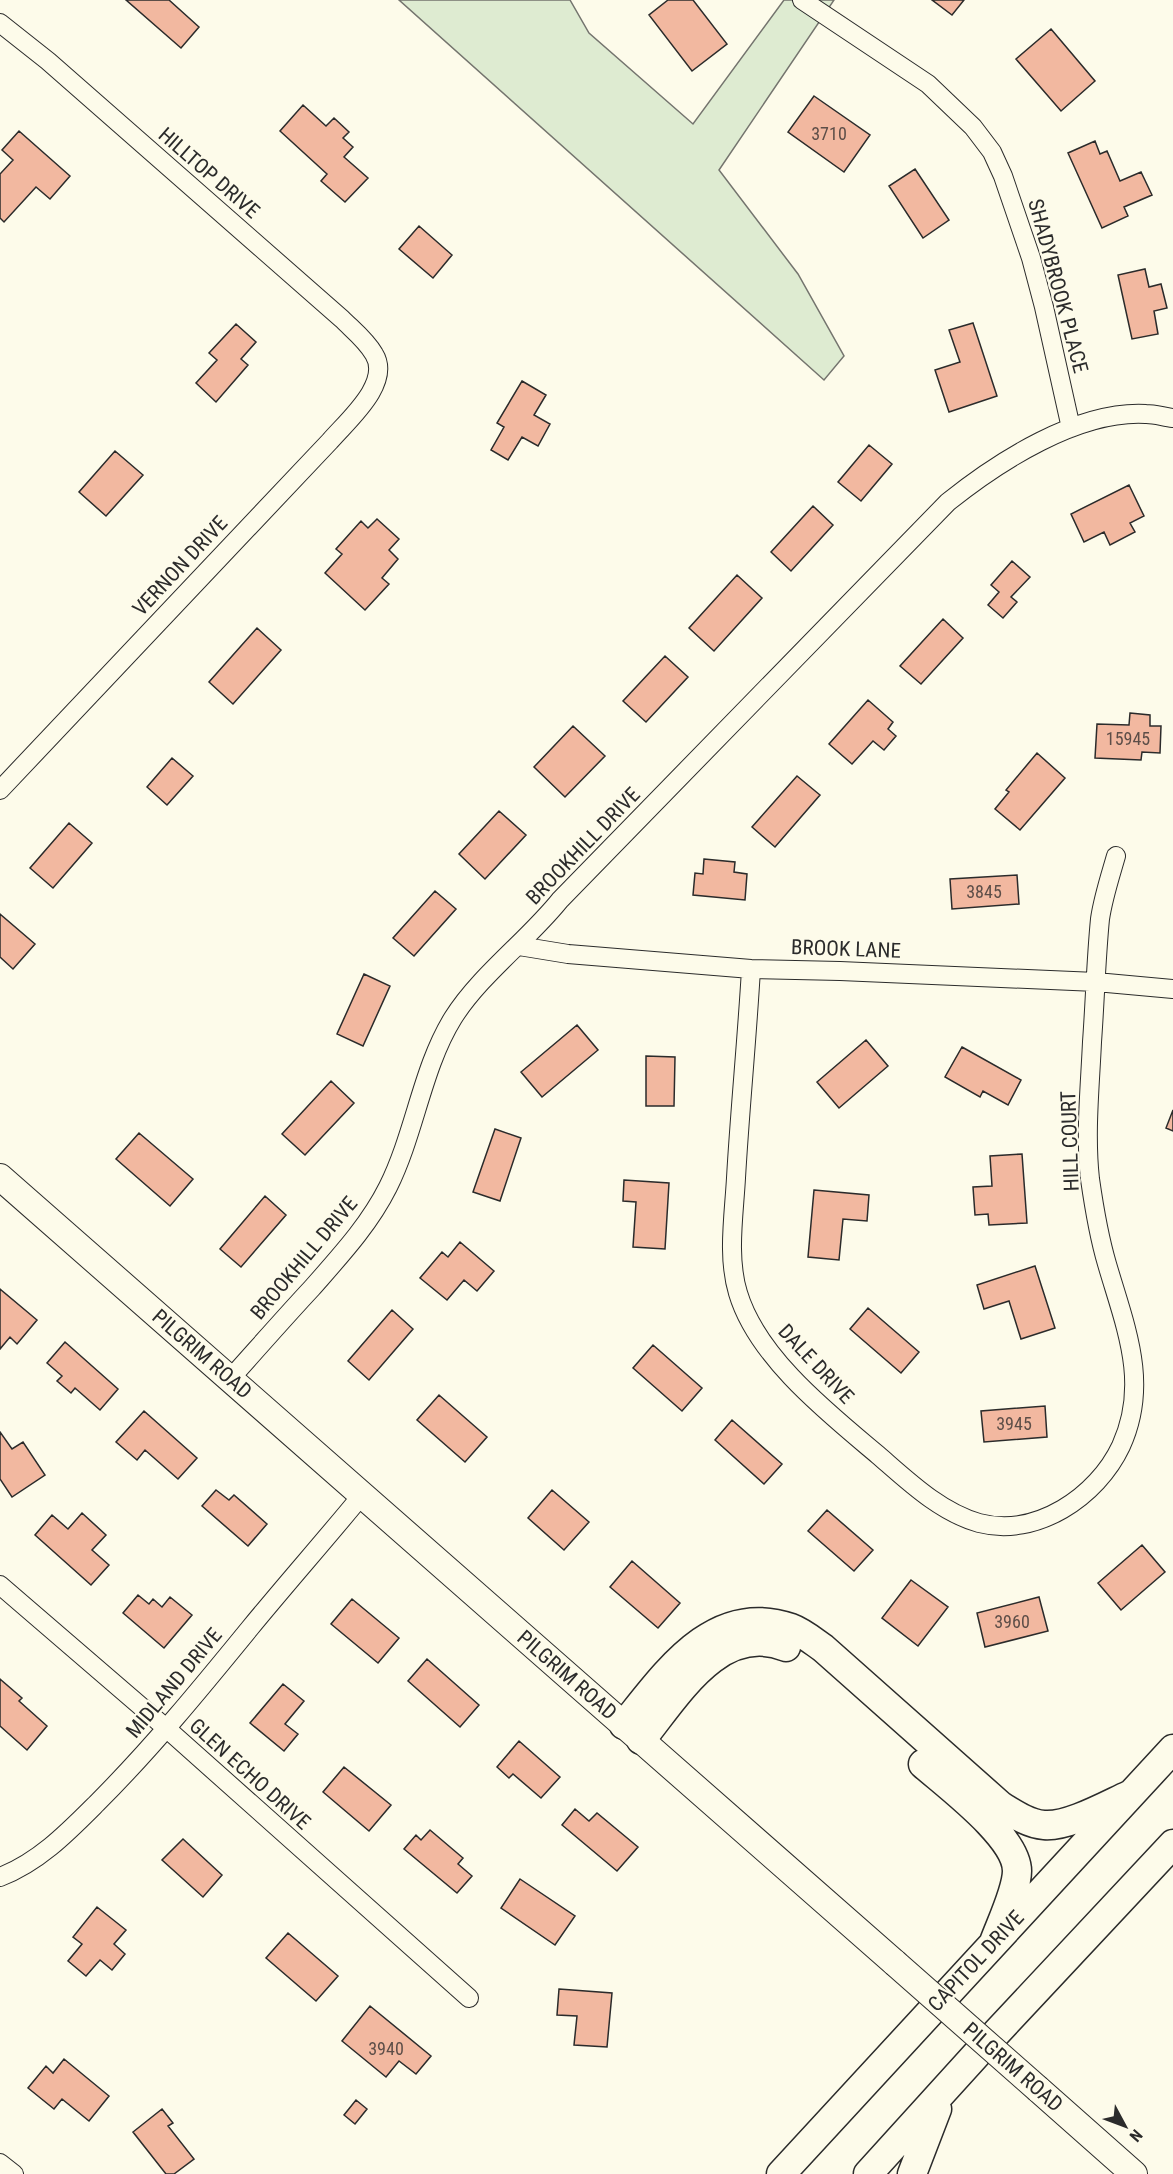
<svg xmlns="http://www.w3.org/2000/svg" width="1173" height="2174" viewBox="0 0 1173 2174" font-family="'Roboto Condensed',sans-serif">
<rect width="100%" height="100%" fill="#fdfbea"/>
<path fill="#deebd1" stroke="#74746e" stroke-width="1.5" d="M399,0h171l19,33 104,91 91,-124h50l-115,170 79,104 46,82 -20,24z"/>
<path fill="#f2b8a0" stroke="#2b2b2b" stroke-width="1.5" d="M126,0h43l30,27 -18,21z
M668,0h25l34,44 -35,27 -43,-56z
M932,0h32l-12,15z
M1051,29l44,52 -34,30 -45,-52z
M814,96l56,39 -26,37 -56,-40z
M303,105l23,21 8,-8 15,14 -6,6 10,9 -9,10 24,21 -23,24 -24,-21 6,-7 -47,-43z
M19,131l51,45 -20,23 -14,-12 -32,35 -4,-4v-44l13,-14 -11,-10z
M1095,141l5,13 7,-3 13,30 21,-9 11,23 -28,12 4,9 -26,12 -34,-75z
M915,169l34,51 -26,18 -34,-52z
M419,226l33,29 -19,23 -34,-29z
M1145,269l4,18 12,-3 6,24 -13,3 4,23 -26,5 -14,-64z
M973,323l24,73 -48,16 -14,-42 25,-8 -11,-32z
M236,324l20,18 -15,17 7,6 -32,37 -20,-19 21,-23 -8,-7z
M522,381l24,14 -12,20 16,9 -12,22 -16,-9 -14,23 -17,-10 13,-23 -7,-4z
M869,445l23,19 -31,37 -23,-19z
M115,451l28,24 -37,41 -27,-24z
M1129,485l15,31 -14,7 5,9 -25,13 -6,-13 -20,10 -13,-28z
M813,506l20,19 -42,46 -20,-19z
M377,519l22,20 -10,11 9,9 -16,19 7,6 -24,26 -40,-37 17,-19 -6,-5 25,-28 7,7z
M1012,561l18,16 -19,20 6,5 -14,16 -15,-13 11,-13 -8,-7z
M737,575l25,23 -48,53 -25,-23z
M943,619l20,19 -42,46 -21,-18z
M257,628l24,22 -48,54 -24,-22z
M665,656l23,21 -42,45 -23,-21z
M868,700l25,22 -5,7 8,7 -12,14 -11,-9 -21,23 -23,-20z
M1130,713l20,2v11h11l-1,27 -18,-1 -1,8 -46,-2 2,-34 32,1z
M573,726l32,30 -40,41 -31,-30z
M1037,753l28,25 -45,52 -25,-21 14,-17 -3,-2z
M172,758l21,18 -26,29 -20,-18z
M797,776l23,19 -45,52 -23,-20z
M499,811l27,24 -41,44 -26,-25z
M69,823l23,20 -39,45 -23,-20z
M704,859l31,3 -1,10 13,2 -2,26 -52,-5 2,-22 8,1z
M1017,875l2,29 -67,5 -2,-30z
M435,891l21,18 -42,47 -21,-18z
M0,914l35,30 -22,25 -13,-12z
M364,974l26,12 -27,60 -26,-12z
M577,1025l21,25 -56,47 -21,-25z
M866,1040l22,26 -49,42 -22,-26z
M962,1047l59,33 -13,25 -25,-14 -3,6 -35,-20z
M646,1056l29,1 -1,49h-28z
M331,1081l23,22 -49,52 -23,-21z
M1173,1110v21l-7,-3z
M495,1129l26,9 -21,63 -27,-9z
M139,1133l54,46 -23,27 -54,-47z
M1022,1154l5,69 -38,2 -1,-11 -13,1 -2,-28 19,-1 -2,-30z
M624,1180l45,3 -4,66 -32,-2 3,-45 -13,-1z
M814,1190l55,5 -2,26 -24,-2 -4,41 -31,-3z
M265,1196l21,19 -45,52 -21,-18z
M460,1242l34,29 -17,20 -13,-11 -17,20 -27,-22 22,-26 6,5z
M1035,1266l20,62 -34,11 -12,-38 -25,8 -7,-24z
M0,1289l37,31 -20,24 -7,-7 -10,12z
M868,1308l51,44 -18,21 -51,-44z
M392,1310l21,19 -44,51 -21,-19z
M65,1342l53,47 -18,21 -25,-22 -4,5 -14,-12 5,-5 -15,-13z
M653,1345l49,43 -20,23 -49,-43z
M439,1395l48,42 -22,25 -48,-42z
M1045,1406l2,31 -63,5 -3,-31z
M144,1411l53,47 -19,21 -33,-29 -8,10 -21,-18z
M732,1420l50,44 -18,20 -49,-44z
M0,1432l12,17 11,-7 22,33 -33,22 -12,-18z
M216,1490l13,10 5,-5 33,29 -19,22 -46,-40z
M552,1490l37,32 -25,28 -36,-32z
M827,1510l46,40 -19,21 -46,-40z
M82,1513l24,22 -14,15 17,15 -18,20 -56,-50 17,-20 16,14z
M1142,1545l23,27 -44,38 -23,-27z
M632,1561l48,42 -22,25 -48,-41z
M911,1580l37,27 -30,39 -36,-28z
M138,1595l11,9 4,-5 9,8 8,-10 22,18 -28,33 -41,-35z
M1039,1597l9,34 -63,16 -8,-34z
M352,1599l47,39 -21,25 -47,-39z
M427,1659l52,46 -19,22 -52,-46z
M0,1679l22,19 -3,3 28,25 -20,24 -27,-24z
M283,1684l21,17 -19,23 13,10 -14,17 -34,-28z
M519,1741l41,36 -19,21 -28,-24 -4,4 -12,-11z
M344,1767l47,38 -22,26 -46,-39z
M575,1809l14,12 8,-8 41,34 -21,24 -55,-46z
M430,1830l33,28 -5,6 14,12 -15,17 -53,-44 12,-14 5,5z
M183,1839l39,36 -19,22 -41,-37z
M520,1879l55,37 -20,29 -54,-37z
M97,1907l29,23 -12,14 11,10 -13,16 -12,-10 -14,16 -18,-15 14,-17 -9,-7z
M288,1933l50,43 -22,25 -50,-43z
M559,1989l53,4 -5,54 -33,-2 3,-29 -20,-1z
M370,2006l61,50 -15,18 -17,-13 -13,16 -44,-36z
M64,2059l45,37 -20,25 -27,-22 -8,10 -26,-21 18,-22 7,7z
M356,2100l11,9 -12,15 -11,-9z
M162,2109l11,14 -5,3 26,33 -20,15h-8l-33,-42z"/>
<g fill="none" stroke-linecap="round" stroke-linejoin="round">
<g stroke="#2b2b2b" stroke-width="20">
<path id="street" d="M802,0l126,84 45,43 19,25 11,24 28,82 13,49 27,121
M0,23l48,38 294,258c11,11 24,21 32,35 18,29 -26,66 -44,87l-330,349
M519,946l49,8 183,15 89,2 256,11 77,7
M751,969c-4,70 -11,139 -15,209 -2,37 -9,79 2,115 19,64 90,120 140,162 30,26 62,57 101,68 57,15 118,-26 142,-77 29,-63 4,-120 -14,-182 -8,-27 -13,-57 -17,-85 -5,-45 0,-92 2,-137 3,-41 4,-82 8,-123 3,-21 10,-42 16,-63
M230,1379c27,-30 54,-61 82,-91 28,-32 57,-63 76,-101 27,-54 34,-119 65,-169 27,-43 75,-78 107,-118l388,-398c50,-40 130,-92 198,-88 9,0 18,3 27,4
M0,1585l166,143 303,270
M0,1877c39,-15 68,-45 97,-74 55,-55 104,-115 153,-175 37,-45 75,-88 112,-133
M0,2163l14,11"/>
</g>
<g stroke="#2b2b2b" stroke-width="28">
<path id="secondary" d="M0,1177l895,786
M1038,2089l96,85"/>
</g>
<g stroke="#2b2b2b" stroke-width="31">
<path id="primary" d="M624,1725c42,-52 90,-124 167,-97 11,4 22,13 32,20l178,158c13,8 28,18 43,19 24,2 63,-20 85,-30
M641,1740c35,-43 79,-120 145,-93
M923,1764c25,22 94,73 94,107 0,19 -16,52 -23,71
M781,2174l392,-425
M868,2174l117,-129 188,-201
M912,2174l25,-65"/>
</g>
<use href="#street" stroke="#fdfbea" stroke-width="18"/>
<use href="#secondary" stroke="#fdfbea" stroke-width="26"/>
<use href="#primary" stroke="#fdfbea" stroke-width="28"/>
<g stroke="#2b2b2b" stroke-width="28" stroke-linecap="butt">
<path id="secondary-bridge" d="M895,1963l143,126"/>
</g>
<use href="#secondary-bridge" stroke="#fdfbea" stroke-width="26"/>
</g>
<g text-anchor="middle" stroke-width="4.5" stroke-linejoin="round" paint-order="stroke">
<g font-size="18" fill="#5d4e48">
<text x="829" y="140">3710</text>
<text x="1128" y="745">15945</text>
<text x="984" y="898">3845</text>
<text x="1014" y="1430">3945</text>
<text x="1012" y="1628">3960</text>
<text x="386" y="2055">3940</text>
</g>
<g font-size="21" fill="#2b2b2b" stroke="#fdfbea">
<text transform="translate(209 173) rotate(41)" y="7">HILLTOP DRIVE</text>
<text transform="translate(1058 286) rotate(75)" y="7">SHADYBROOK PLACE</text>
<text transform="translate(180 566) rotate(-47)" y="7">VERNON DRIVE</text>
<text transform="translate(583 846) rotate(-46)" y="7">BROOKHILL DRIVE</text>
<text transform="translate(846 949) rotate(2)" y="7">BROOK LANE</text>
<text transform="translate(1070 1141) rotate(-92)" y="7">HILL COURT</text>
<text transform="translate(304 1258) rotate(-50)" y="7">BROOKHILL DRIVE</text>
<text transform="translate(202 1354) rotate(41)" y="7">PILGRIM ROAD</text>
<text transform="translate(816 1364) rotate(47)" y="7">DALE DRIVE</text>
<text transform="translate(567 1675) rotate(41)" y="7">PILGRIM ROAD</text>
<text transform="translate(174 1683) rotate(-50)" y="7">MIDLAND DRIVE</text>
<text transform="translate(250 1774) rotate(42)" y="7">GLEN ECHO DRIVE</text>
<text transform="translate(976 1961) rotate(-47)" y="7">CAPITOL DRIVE</text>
<text transform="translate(1013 2067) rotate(41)" y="7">PILGRIM ROAD</text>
</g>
</g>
<g transform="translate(1125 2126) rotate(131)" stroke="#fdfbea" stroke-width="4.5" paint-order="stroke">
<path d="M0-4.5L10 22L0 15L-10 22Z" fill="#2b2b2b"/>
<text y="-9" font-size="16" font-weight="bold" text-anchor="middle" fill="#2b2b2b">N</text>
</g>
</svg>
